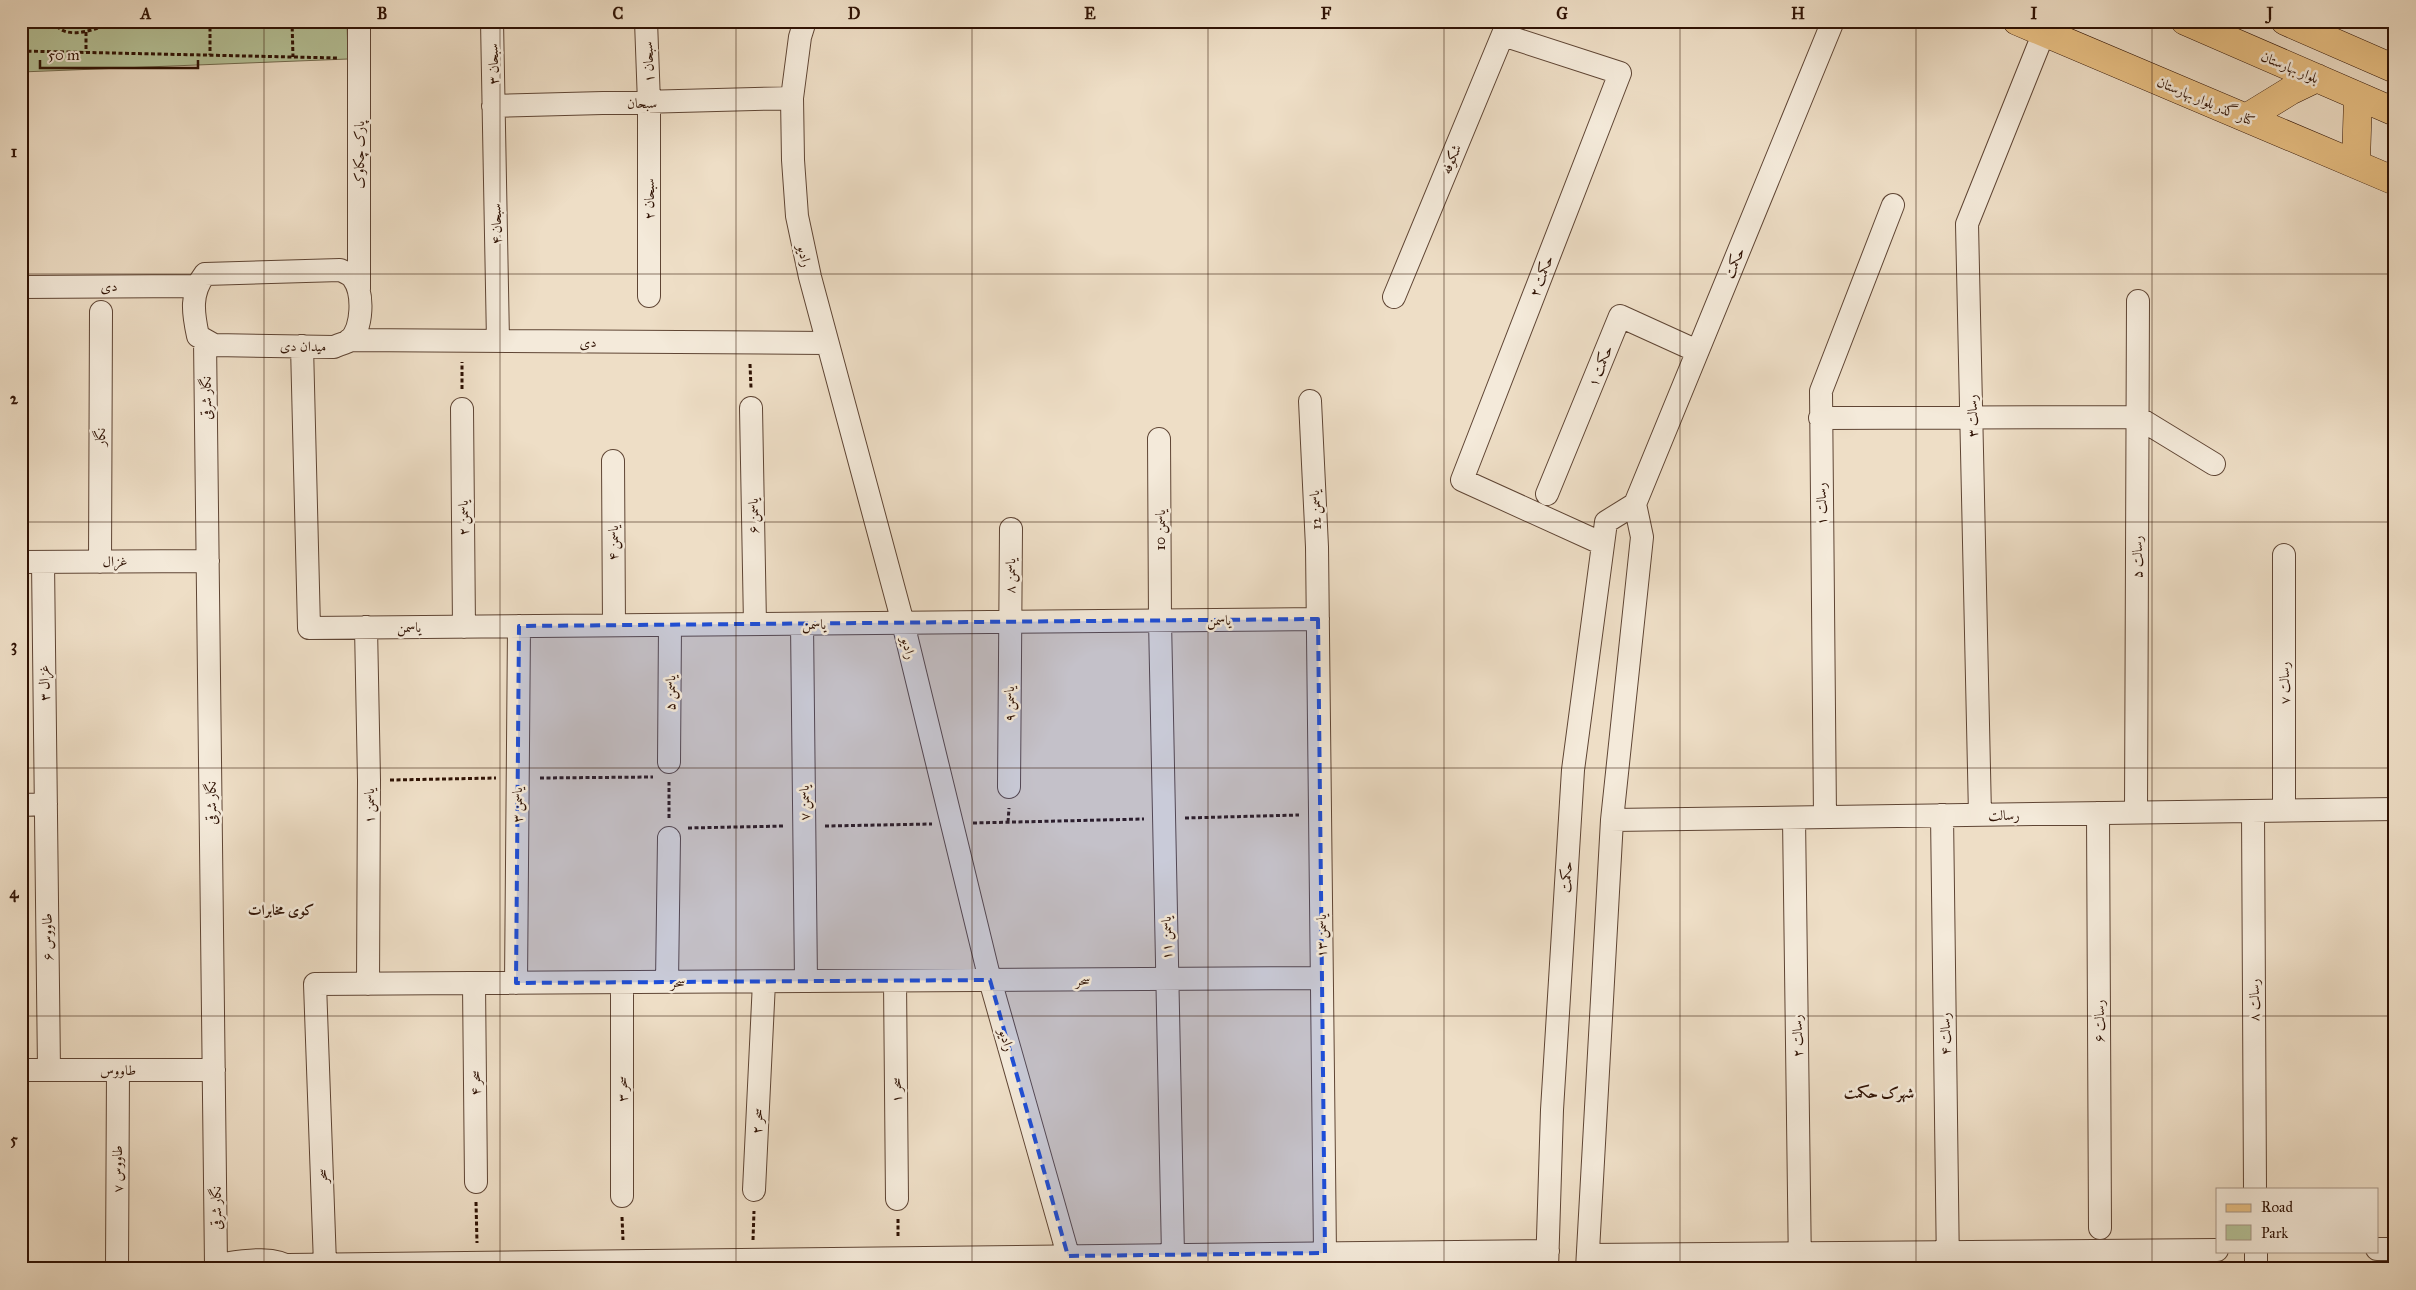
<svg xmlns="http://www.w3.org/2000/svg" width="2416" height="1290" viewBox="0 0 2416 1290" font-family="'IM FELL Great Primer',Amiri,serif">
<rect width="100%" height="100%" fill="#eedec6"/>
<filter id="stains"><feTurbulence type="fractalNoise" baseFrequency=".004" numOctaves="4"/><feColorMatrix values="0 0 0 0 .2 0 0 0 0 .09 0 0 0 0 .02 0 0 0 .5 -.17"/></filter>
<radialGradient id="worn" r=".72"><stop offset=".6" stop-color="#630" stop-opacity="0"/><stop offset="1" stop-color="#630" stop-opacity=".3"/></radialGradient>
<path fill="#b5c298" stroke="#726a4e" d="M21,21h326l1,38 -327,13z"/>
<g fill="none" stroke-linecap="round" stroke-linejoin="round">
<g stroke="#5f4534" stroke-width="24">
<path id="minor" d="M492,21l6,320
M646,21l3,82v193
M805,21l-5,16 -8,61 1,62 4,56 13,61 93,346 87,357 82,289
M1503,35l117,38 -158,407 141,64
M493,106l299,-8
M340,270c5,2 10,4 13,8 11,15 10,50 -4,63 -4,2 -11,4 -15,6l-120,-2 -16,-9c-5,-23 -8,-43 7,-62z
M21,287l175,-1
M359,289v-268
M1394,297l114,-275
M205,340l11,925
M349,340l478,3
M302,346l7,282 1009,-9
M1310,401l7,146 8,706
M751,408l4,216
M462,409l2,218
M1820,418l317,-1 77,47
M1159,439l1,181 13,635
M613,461l1,164
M1547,494l73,-178 77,35
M2284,555v255
M21,562l187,-1
M43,562l6,508
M100,562l1,-250
M802,624l4,357
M366,627l3,153 -1,204
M669,762l1,-137
M1009,787l2,-258
M21,805l25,-1
M2253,811l2,378
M2136,812l2,-511
M2098,813l2,415
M1942,815l6,454
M1980,815l-13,-591 77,-192
M1825,817l-4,-426 72,-186
M1794,818l6,451
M1612,820l783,-11
M895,981l2,218
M667,982l2,-144
M516,983l3,-357
M622,983v213
M474,984l2,198
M21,1070h193
M754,1190l10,-208
M2377,1249h18
M2256,1251v18
M1588,1255l629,-5
M325,1264l-10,-280 1006,-6
M288,1265l1260,-14
M117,1269l1,-199
M213,1269l3,-4c23,-3 57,-11 77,4
M1547,1269l5,-159 21,-340 33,-248 29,-18
M1587,1269l25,-449 30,-283 -7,-33 198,-483"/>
</g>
<g stroke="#2f1204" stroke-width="29">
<path id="major" d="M2017,21l378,160
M2185,21l210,91
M2285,21l110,48
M2246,118l44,-27 27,-13
M2356,164l2,-68"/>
</g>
<path stroke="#2f1204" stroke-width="3" stroke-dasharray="4 2.5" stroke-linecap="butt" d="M53,21c12,23 47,6 65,0
M210,21v34
M292,21l1,36
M86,32v20
M21,51l317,7
M750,364l1,24
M462,389v-27
M540,778l113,-1
M390,780l106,-2
M669,818v-36
M1185,818l114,-3
M1008,822l1,-14
M973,823l171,-4
M825,826l107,-2
M688,828l96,-2
M476,1202l1,41
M622,1217l1,23
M898,1219v19
M753,1240l1,-29"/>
<use href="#minor" stroke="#f4eada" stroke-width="22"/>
<use href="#major" stroke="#e7bf83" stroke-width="28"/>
</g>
<path fill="#1d4ed8" fill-opacity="0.2" stroke="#1d4ed8" stroke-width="4" stroke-dasharray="10 6" stroke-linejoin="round" d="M1318,619l7,634 -257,3 -78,-276 -474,3 3,-357z"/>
<path fill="none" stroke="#2f1204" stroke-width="1" stroke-opacity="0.55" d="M264,21v1248M500,21v1248M736,21v1248M972,21v1248M1208,21v1248M1444,21v1248M1680,21v1248M1916,21v1248M2152,21v1248M21,274h2374M21,522h2374M21,768h2374M21,1016h2374"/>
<g text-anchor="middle" stroke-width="5" stroke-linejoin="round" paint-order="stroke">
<g font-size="14" fill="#2f1204" stroke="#f4eada">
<text transform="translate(648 62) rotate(-92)" y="5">سبحان ۱</text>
<text transform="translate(493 64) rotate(-91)" y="5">سبحان ۳</text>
<text transform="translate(2290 67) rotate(23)" y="5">بلوار بهارستان</text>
<text transform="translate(2206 101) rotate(23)" y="5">کنار گذر بلوار بهارستان</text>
<text transform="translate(642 103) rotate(-1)" y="5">سبحان</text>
<text transform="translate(359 155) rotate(-90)" y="5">پارک چکاوک</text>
<text transform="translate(1451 159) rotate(-67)" y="5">شکوفه</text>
<text transform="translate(649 199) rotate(-90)" y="5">سبحان ۲</text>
<text transform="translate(496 224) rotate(-91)" y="5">سبحان ۴</text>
<text transform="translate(805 256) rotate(78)" y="5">رادیو</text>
<text transform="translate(1734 263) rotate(-68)" y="5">حکمت</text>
<text transform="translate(1541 276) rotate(-69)" y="5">حکمت ۲</text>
<text x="109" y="291">دی</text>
<text x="588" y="347">دی</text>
<text transform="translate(303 346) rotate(1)" y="5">میدان دی</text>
<text transform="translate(1600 366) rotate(-68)" y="5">حکمت ۱</text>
<text transform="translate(206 398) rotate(-91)" y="5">نگار شرقی</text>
<text transform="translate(1972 416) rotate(-91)" y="5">رسالت ۳</text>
<text transform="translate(100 437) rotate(-90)" y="5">نگار</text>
<text transform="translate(1821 504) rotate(-91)" y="5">رسالت ۱</text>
<text transform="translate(1315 510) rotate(-93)" y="5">یاسمن 12</text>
<text transform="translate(753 516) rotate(-91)" y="5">یاسمن ۶</text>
<text transform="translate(463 518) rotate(-91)" y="5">یاسمن ۲</text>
<text transform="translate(1160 530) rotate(-90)" y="5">یاسمن 10</text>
<text transform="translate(613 543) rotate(-90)" y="5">یاسمن ۴</text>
<text transform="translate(2137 557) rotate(-90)" y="5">رسالت ۵</text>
<text x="115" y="566">غزال</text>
<text transform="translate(1010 576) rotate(-89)" y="5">یاسمن ۸</text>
<text transform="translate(1219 620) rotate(-1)" y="5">یاسمن</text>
<text x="814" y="629">یاسمن</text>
<text x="409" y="632">یاسمن</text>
<text transform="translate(909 648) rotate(76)" y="5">رادیو</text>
<text transform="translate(44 683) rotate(-91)" y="5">غزال ۳</text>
<text transform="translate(2284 683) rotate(-90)" y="5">رسالت ۷</text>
<text transform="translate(670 693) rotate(-89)" y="5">یاسمن ۵</text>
<text transform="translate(1009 704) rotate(-90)" y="5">یاسمن ۹</text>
<text transform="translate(211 803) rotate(-91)" y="5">نگار شرقی</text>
<text transform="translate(804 803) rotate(-91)" y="5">یاسمن ۷</text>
<text transform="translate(517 805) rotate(-90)" y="5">یاسمن ۳</text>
<text transform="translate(369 806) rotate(-90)" y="5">یاسمن ۱</text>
<text transform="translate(2004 815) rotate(-1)" y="5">رسالت</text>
<text transform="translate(1566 877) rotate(-87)" y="5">حکمت</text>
<text transform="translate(1321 936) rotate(-90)" y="5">یاسمن ۱۳</text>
<text transform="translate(47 937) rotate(-91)" y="5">طاووس ۶</text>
<text transform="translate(1166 938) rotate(-91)" y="5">یاسمن ۱۱</text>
<text x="1083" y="985">سحر</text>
<text x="678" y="987">سحر</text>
<text transform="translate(2254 1000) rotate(-90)" y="5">رسالت ۸</text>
<text transform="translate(2099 1021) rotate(-90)" y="5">رسالت ۶</text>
<text transform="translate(1945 1034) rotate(-91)" y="5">رسالت ۴</text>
<text transform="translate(1797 1036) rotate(-91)" y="5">رسالت ۲</text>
<text transform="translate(1007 1040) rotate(74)" y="5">رادیو</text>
<text x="118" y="1075">طاووس</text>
<text transform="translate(475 1083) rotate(-91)" y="5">سحر ۴</text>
<text transform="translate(622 1089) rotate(-90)" y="5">سحر ۳</text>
<text transform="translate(896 1090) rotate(-91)" y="5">سحر ۱</text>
<text transform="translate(757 1121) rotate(-87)" y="5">سحر ۲</text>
<text transform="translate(117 1169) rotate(-90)" y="5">طاووس ۷</text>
<text transform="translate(322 1176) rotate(-92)" y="5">سحر</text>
<text transform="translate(216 1208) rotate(-91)" y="5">نگار شرقی</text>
</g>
<g font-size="15" font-weight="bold" fill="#2f1204" stroke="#f4eada">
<text x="281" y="915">کوی مخابرات</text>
<text x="1879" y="1098">شهرک حکمت</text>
</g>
</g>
<rect width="2416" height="1290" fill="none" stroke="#eedec6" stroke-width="55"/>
<rect x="2216" y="1188" width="162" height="65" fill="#f4eada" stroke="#a59484"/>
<rect x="2226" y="1204" width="25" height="8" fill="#e7bf83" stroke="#a59484"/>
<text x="2261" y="1212" font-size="15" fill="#2f1204">Road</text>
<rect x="2226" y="1225" width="25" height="15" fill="#b5c298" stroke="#a59484"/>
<text x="2261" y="1238" font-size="15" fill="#2f1204">Park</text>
<path d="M40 60v8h158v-8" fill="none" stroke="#2f1204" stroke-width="2.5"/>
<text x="48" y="60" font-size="15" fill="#2f1204" stroke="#f4eada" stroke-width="4" paint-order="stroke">50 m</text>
<rect x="28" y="28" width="2360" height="1234" fill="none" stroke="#2f1204" stroke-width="2"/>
<g font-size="16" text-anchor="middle" font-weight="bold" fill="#2f1204">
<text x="146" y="19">A</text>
<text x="382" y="19">B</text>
<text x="618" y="19">C</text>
<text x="854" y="19">D</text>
<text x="1090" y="19">E</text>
<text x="1326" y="19">F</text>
<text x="1562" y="19">G</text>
<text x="1798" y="19">H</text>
<text x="2034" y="19">I</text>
<text x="2270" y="19">J</text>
<text x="14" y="157">1</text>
<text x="14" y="404">2</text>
<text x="14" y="651">3</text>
<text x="14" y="898">4</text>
<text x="14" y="1145">5</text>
</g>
<rect width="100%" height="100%" filter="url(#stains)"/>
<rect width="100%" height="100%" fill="url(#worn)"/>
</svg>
